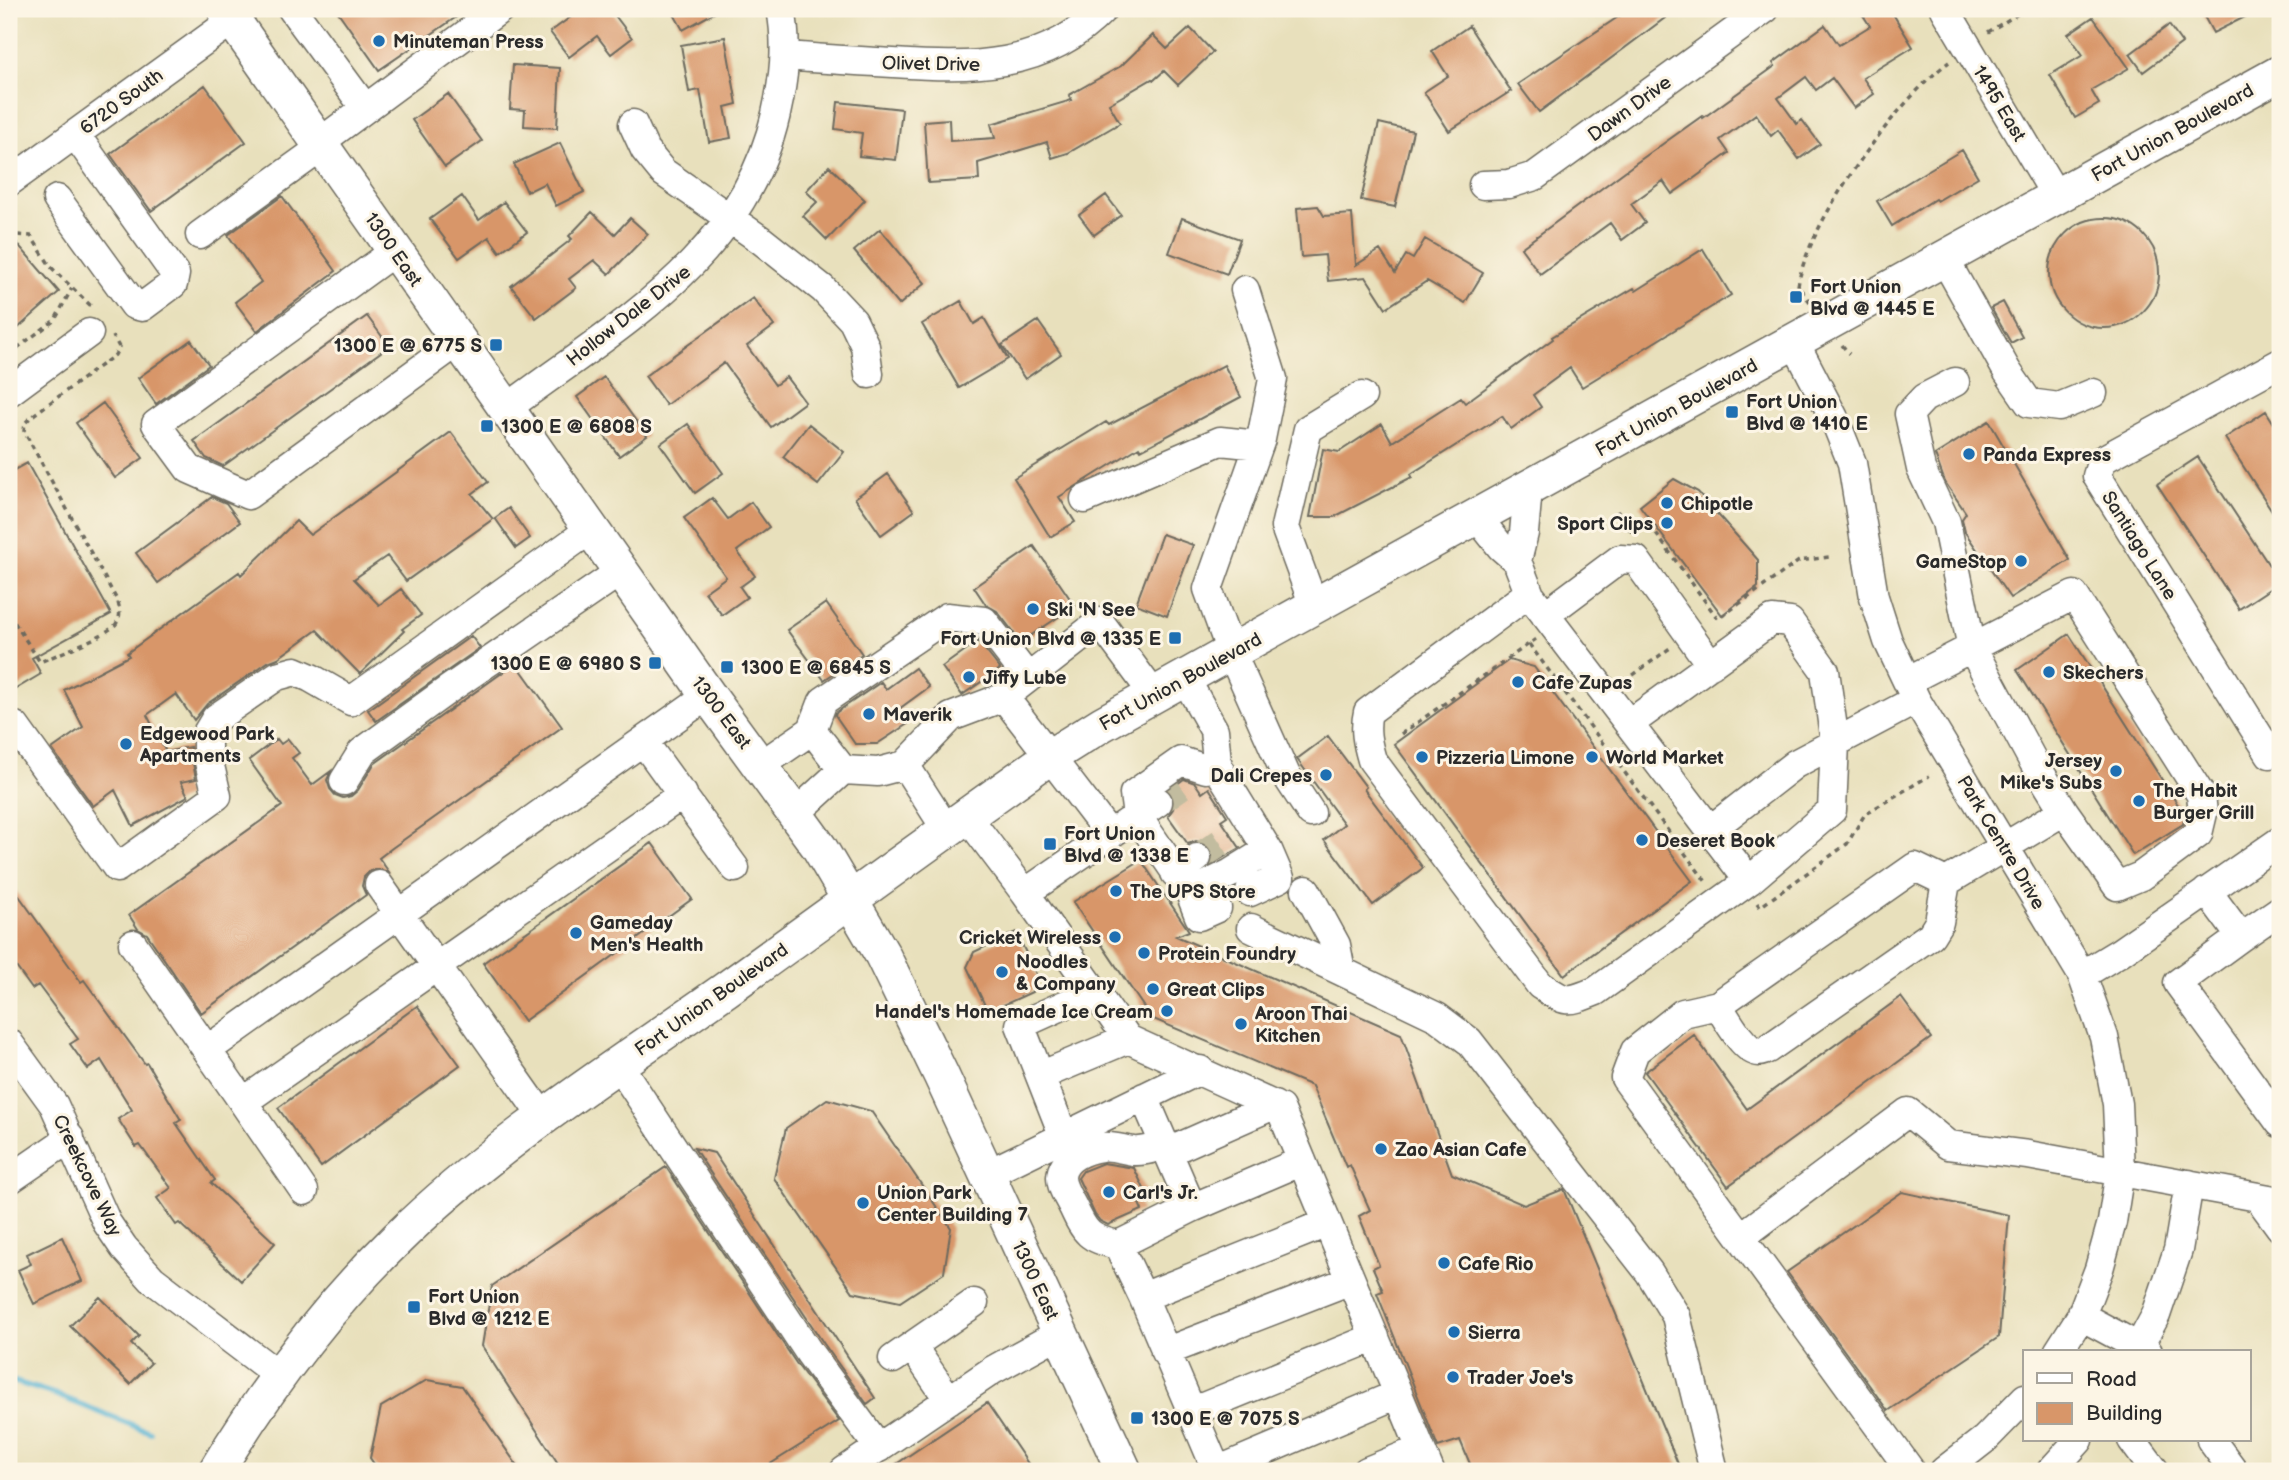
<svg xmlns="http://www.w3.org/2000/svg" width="2289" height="1480" viewBox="0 0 2289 1480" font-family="'Balsamiq Sans',sans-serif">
<rect width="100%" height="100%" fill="#fcf5e5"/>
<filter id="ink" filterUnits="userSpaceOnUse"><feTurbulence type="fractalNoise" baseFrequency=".0143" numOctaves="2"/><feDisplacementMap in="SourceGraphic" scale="14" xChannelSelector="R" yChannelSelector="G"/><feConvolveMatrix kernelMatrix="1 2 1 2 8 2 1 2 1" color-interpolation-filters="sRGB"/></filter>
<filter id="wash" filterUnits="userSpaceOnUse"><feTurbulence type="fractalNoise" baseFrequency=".00686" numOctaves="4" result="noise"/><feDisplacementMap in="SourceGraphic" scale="28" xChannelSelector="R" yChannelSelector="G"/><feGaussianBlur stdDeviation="1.57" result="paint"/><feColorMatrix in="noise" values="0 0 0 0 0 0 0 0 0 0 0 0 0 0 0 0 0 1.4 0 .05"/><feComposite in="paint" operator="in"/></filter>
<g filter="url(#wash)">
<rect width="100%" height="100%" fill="#e8e0bc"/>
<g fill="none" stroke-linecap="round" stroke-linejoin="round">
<path stroke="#54b2d3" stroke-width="6" d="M9,1380l45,14 96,38"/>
</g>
<g id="blocks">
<path fill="#d89669" d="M336,9h132l-89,61z
M582,9h28l22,29 -21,16 -14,-18 -28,21 -19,-25z
M671,9h50l-38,21z
M1630,9h47l-138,103 -21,-28z
M1859,9h31l23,38 -50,31 11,16 -20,14 -22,-30 -16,12 -10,-13 -28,21 19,26 5,-4 18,24 -21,15 -21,-29 -7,6 -15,-22 -36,26 9,13 -57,41 -9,-13 -32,23 14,19 -23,17 -12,-17 -70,51 -19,-26 115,-85 66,-47 1,2 72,-52 -2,-3 52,-38 14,20 31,-19z
M2200,9h61l-48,24z
M2093,17l36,51 -38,22 8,14 -24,14 -25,-43 33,-20 -15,-21z
M2169,25l13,18 -39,29 -13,-18z
M1469,26l42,65 -62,40 -25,-39 24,-16 -16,-25z
M1190,28l23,24 -35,33 -14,-14 -10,9 -2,-1 -43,25 11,19 -52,30 -16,5 -5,-16 -69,21 1,17 -51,3 -4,-62 25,-2 1,22 45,-3 -4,-14 81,-24 -3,-5 52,-29 32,-31 14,14z
M725,37l12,67 -12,3 6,31 -22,4 -9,-52 -11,2 -8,-47z
M513,65l47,3 -3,60 -33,-2 1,-16 -15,-1z
M205,85l41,57 -95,69 -41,-57z
M448,94l34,47 -37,26 -33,-47z
M838,102l64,7 -6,51 -37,-4 3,-23 -27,-4z
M1379,123l34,8 -18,76 -34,-7z
M560,143l24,49 -28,14 -11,-23 -18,9 -13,-28z
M1962,150l16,27 -41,24 -2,-2 -43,27 -15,-25z
M829,166l36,34 -38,40 -24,-24 14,-14 -11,-11z
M1106,195l15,20 -27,20 -15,-20z
M282,196l54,75 -79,60 -22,-29 26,-20 -33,-47z
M462,196l17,24 25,-18 23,30 -27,20 -11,-15 -30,21 -29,-39z
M1318,206l6,10 28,-2 4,51 24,-15 15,23 11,-18 7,4 12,-20 58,34 -18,30 -38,-22 -41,27 -20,-31 -38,4 -3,-26 -24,2 -4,-49z
M592,212l23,22 15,-16 18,16 -39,40 -15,-14 -25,19 7,9 -40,30 -25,-32 61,-47 -3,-3z
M1182,218l58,21 -13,35 -58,-21z
M2049 273a55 55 0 1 1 110 0a55 55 0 1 1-110 0Z
M880,229l45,54 -26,22 -45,-54z
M9,234l50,58 -50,44z
M1703,249l28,46 -149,92 -12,-19 -37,27 8,12 -30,22 -9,-13 -91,58 1,3 -78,40h-24l13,-68 16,3 43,-28 10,18 69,-44 4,5 88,-64 -1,-2 82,-49 2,3z
M753,298l21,28 -27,20 28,39 11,-8 19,25 -34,25 -47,-64 -58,42 -21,-29z
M961,301l13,23 10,-6 24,41 -49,29 -37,-64z
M2003,302l19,35 -11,6 -20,-35z
M367,316l22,30 -166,120 -17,-8 -12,-17z
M1038,321l23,33 -36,25 -23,-34z
M191,340l18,25 -53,39 -18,-26z
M1224,365l17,32 -100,53 -2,-3 -80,50 16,25 -25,15 -36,-59 92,-56 3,3z
M604,377l43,59 -28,20 -42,-59z
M103,403l40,55 -28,20 -39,-55z
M2266,411l14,22v90l-55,-85z
M1989,421l81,139 -60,38 -45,-66 -3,-13 4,-6 -21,-31 -10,-27z
M688,424l35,49 -28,20 -35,-49z
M809,424l35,28 -26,33 -35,-28z
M451,432l37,50 -16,12 21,25 -87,62 -19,-25 -33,23 25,26 22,-16 20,26 -19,14 2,2 -44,43 -43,-44 -39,28 -10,4 -61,42 -13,16 -18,-26 -29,21 19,37 24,-5 6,32 -15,3 7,14 -55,30 -18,-36 -22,16 -41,-57 31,-22 -19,-37 65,-34 -2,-3 112,-81 2,3 55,-54 14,14z
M2198,457l82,125 -41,27 -82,-125z
M27,463l84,151 -79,44 9,16 -32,19v-220z
M888,474l26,37 -33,24 -26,-37z
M1674,479l24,13 60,68v27l-36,28 -82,-109z
M212,497l14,6 14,19 -82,61 -22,-30z
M712,498l16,21 23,-17 18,25 -32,24 18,25 -15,11 7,10 -25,18 -17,-23 21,-15 -42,-59z
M509,508l21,30 -14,10 -21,-30z
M1162,534l31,11 -26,71 -31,-12z
M1034,546l41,60 -54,36 -24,-31 -11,-6 -12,-18z
M826,603l36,51 -38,26 -37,-50z
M2069,634l116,182 -2,8 -50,31 -116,-185z
M471,636l9,12 -104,73 -8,-11z
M978,641l22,28 -38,26 -20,-28z
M1509,660l25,7 158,214 -128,94 -170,-231z
M516,663l46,64 -170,121 -13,10 10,14 -12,-3 -7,2 -6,6 -2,9 4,9 -165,118 -54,-79 -9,-5 -9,-14 153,-109 -33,-46 28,-21 4,5 7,-5 11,14 -7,5 20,27 19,-14 -4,9 3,9 5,6 8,3 8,-2 7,-6 16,-26z
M915,668l14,19 -30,22 10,14 -32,21h-22l-20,-29 2,-3 44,-30 5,7z
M1328,736l38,51 -2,2 59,79 -50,37 -49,-65 20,-16 -47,-65z
M1184,779l11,4 7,10 7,-5 18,28 -6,4 19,28 -28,16 1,-8 -3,-8 -6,-5 -8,-2 -8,3 -20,-28 5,-7 2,-7 -6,-12z
M652,843l40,56 -168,122 -41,-58z
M1141,860l48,71 -13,5 225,98 51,140 72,31 40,-16 117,282h-208l-13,-31 -22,7 -61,-154 6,-2 -10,-23 6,-3 -20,-49 11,-6 -20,-45 -4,2 -34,-81 -161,-68 -78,-116z
M9,882l72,100 3,-2 61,84 2,-1 34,57 -5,3 39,57 -4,3 64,60 -34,38 -62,-58 -3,2 -19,-27 14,-10 -31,-43 -4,2 -18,-28 14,-9 -31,-50 -13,9 -18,-25 8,-5 -40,-54 -6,4 -23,-32z
M1016,932l21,44 -5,16 -44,20 -21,-45 7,-15z
M1901,997l30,41 -203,148 -83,-114 49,-37 53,74z
M417,1006l43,59 -139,102 -43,-59z
M827,1099l44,12 80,117 -7,45 -44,29 -47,-10 -79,-114 12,-50z
M694,1148l20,5 161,245 -8,6 -43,-60z
M1103,1163l31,5 13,27 -10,4 5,11 -34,15 -8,-4 -5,-6 -17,-37 5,-7z
M666,1167l130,196 43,58 -80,50h-196l-81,-125 10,-60z
M1902,1192l107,23 -10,122 -111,74 -101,-139z
M62,1237l20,44 -48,23 -16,-34 13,-6 -4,-10z
M100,1297l39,39 -8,8 20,19 -21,21 -60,-58z
M427,1380l35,6 59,85h-142l-9,-13 11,-51z
M987,1403l46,68h-147z"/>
</g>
</g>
<g filter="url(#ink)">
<use href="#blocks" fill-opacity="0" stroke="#6d6a5e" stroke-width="2"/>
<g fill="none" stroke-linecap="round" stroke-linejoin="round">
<path stroke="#c2bc9f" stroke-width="28" stroke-dasharray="28 14" stroke-linecap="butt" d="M1158,802l34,-24
M1197,858l35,-23"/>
<g stroke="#6d6a5e" stroke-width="31">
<path id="minor" d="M292,9l73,99
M1945,9l111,187
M786,56c36,3 71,5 107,7 78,5 152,7 210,-54
M633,124l12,26 18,22 98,68 62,49 30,32 12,25 4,28
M319,143l181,-134
M9,182l224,-162
M1483,185l26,-1 26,-8 230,-167
M57,199l77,106 8,2 31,-23 2,-10 -100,-140
M200,235l122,-88
M395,251l-239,173 33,45 59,26 211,-154
M1944,258l63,113 22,32 30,4 34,-14
M1245,290l28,89 -12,60 -53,150 23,63 55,123 25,38
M1794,341l40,77 18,45 22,134 14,44 28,59 166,275 22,62 13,67 3,67 -8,51 -13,47 -18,47 -23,36
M2280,363l-178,97 -5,16 173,278 10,-7
M9,392l80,-59
M506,409c110,-83 237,-150 270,-295 8,-36 12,-69 5,-105
M1085,499l135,-58 39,4
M1477,517l24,30 16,14 13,34 219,286
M1517,561l7,-28 4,-44
M1529,593l-161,119c-4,17 -1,31 4,48l168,225c27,18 26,18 56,6l153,-110 83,-71 3,-67 -10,-72 -35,-49 -18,-2 -143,104
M1314,606l-29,-79 23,-98 54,-33
M1545,615l75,-56 16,1 75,105
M1907,681l167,-86 127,200 2,18 -5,21 -57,42 -24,10 -53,-75
M15,726l102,142 100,-72 -10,-43v-20l9,-15 61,-42 18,-5 16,7 40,23 240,-172
M812,730l11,-29 124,-84 37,4 44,57
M643,741l92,127
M761,765l51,-35 31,40 35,2 27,-7 46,-48 53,-20
M905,765l41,64
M344,781l18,-29 87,-63 172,-118
M1158,802l-21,14 -3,-22 47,-33 25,8
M795,814l48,-44
M966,815l59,78 112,-77 53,77 41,-20 37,-23 -46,-75 -5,-13 -3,-32 -29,-52
M1710,830l85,-66 121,-64
M1110,835l-106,-138 96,-75 54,73
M1175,873l22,-15
M379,885l164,232
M1306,890l30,55 5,26
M2207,891l34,46 -63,46 102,140
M1250,892l30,-14 -12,-28
M1025,893l103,146 152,69 150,363
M1190,893l9,23 18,-8
M1251,928l186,89 32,24 180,231 27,44 38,155
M2241,937l39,-27
M133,944l110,158 440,-308
M2082,975l38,-23 160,-111
M1718,1005c7,11 26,47 41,47 2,0 8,-2 10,-4l162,-113 8,-13 7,-40
M9,1043l45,62 53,118 17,25 28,31 126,96
M207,1050l501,-355
M618,1064l192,290 69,94
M1040,1076l88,-37
M1144,1097l48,111 -74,37 25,52 74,174
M243,1102l61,89
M1064,1137l-44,-112 75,-34
M1168,1152l106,-47
M987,1174l213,-104
M9,1180l61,-42
M2258,1197l22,30
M1192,1208l110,-47
M1741,1237l167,-125 40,33 80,10 252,46
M1118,1245c-29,-6 -33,-12 -45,-38 -5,-10 -12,-20 -12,-30 1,-19 24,-28 40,-30 11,-2 22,3 32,4 11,1 22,-3 32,-6
M1143,1297l184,-74
M2081,1316l67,36
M912,1346l37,54
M1165,1352l186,-72
M2136,1352l20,-37 22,-65 11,-66
M893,1359l81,-56
M1191,1412l184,-75
M2132,1440l23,31
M2211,1440l23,31
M844,1471l149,-101 67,-37
M1217,1471l181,-77
M1367,1471l54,-22
M1911,1471l-286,-393 10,-27 48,-38 35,-8 197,-138 31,15 118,-71 -31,-50 -61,-113 -26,-126 -25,-53 -12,-55 15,-16 31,-16
M1944,1471l41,-32 40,-41
M2051,1471l28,-31"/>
</g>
<g stroke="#6d6a5e" stroke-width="38">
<path id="major" d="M225,9l483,686 111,152 63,107 59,121 183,396
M216,1471c51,-84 110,-163 181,-232 98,-96 216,-170 328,-249 109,-78 216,-157 326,-234l51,-32 129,-72 1049,-579"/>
</g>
<path stroke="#6d6a5e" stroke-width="3.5" stroke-dasharray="5 5" stroke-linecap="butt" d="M1988,32l38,-23
M9,239l9,-4 13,1 20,31 43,42
M1810,302l-12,-16c9,-63 99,-186 151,-224
M1842,345l7,9
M9,354l46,-34 17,-32
M1617,511l14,20 15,-11 72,99 81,-58 30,-4
M9,614l31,48c16,-7 68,-27 76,-38 5,-8 4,-13 2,-22l-94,-171 1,-8 7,-7 83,-61 4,-8 -6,-11
M1529,644l178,239
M1625,681l45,-33
M1401,734l135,-95
M1757,903l3,4 87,-63 18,-30 64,-38"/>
<use href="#minor" stroke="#fff" stroke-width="28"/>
<use href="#major" stroke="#fff" stroke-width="35"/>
</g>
</g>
<g fill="#1f6fb2" stroke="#fcf5e5" stroke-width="2.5">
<circle cx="379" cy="41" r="7"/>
<rect x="1789" y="290" width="14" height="14" rx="3.5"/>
<rect x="489" y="338" width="14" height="14" rx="3.5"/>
<rect x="1725" y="405" width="14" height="14" rx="3.5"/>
<rect x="480" y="419" width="14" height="14" rx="3.5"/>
<circle cx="1969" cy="454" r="7"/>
<circle cx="1667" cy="503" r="7"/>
<circle cx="1667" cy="523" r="7"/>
<circle cx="2021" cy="561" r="7"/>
<circle cx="1033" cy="609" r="7"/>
<rect x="1168" y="631" width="14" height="14" rx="3.5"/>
<rect x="648" y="656" width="14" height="14" rx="3.5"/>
<rect x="720" y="660" width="14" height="14" rx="3.5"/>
<circle cx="2049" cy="672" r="7"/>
<circle cx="969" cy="677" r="7"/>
<circle cx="1518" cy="682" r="7"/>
<circle cx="869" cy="714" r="7"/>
<circle cx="126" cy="744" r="7"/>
<circle cx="1422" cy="757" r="7"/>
<circle cx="1592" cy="757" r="7"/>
<circle cx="2116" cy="771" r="7"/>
<circle cx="1326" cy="775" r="7"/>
<circle cx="2139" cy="801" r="7"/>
<circle cx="1642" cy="840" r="7"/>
<rect x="1043" y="837" width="14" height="14" rx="3.5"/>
<circle cx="1116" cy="891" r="7"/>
<circle cx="576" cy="933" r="7"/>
<circle cx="1115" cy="937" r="7"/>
<circle cx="1144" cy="953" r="7"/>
<circle cx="1002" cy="972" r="7"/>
<circle cx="1153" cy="989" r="7"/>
<circle cx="1167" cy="1011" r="7"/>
<circle cx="1241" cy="1024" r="7"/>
<circle cx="1381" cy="1149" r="7"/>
<circle cx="1109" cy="1192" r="7"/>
<circle cx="863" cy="1203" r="7"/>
<circle cx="1444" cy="1263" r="7"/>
<rect x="407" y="1300" width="14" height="14" rx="3.5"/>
<circle cx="1454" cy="1332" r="7"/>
<circle cx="1453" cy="1377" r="7"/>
<rect x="1130" y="1411" width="14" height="14" rx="3.5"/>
</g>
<g text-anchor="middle" stroke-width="6" stroke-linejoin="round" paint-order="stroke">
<g font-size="19" font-weight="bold" fill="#2b2b2b" stroke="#fcf5e5" text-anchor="start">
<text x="393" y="48">Minuteman Press</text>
<text x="1810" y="293">Fort Union<tspan x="1810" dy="22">Blvd @ 1445 E</tspan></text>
<text x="482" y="352" text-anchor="end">1300 E @ 6775 S</text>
<text x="1746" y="408">Fort Union<tspan x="1746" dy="22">Blvd @ 1410 E</tspan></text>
<text x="501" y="433">1300 E @ 6808 S</text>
<text x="1983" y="461">Panda Express</text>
<text x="1681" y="510">Chipotle</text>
<text x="1653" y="530" text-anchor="end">Sport Clips</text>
<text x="2007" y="568" text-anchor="end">GameStop</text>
<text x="1047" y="616">Ski 'N See</text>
<text x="1161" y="645" text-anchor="end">Fort Union Blvd @ 1335 E</text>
<text x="641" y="670" text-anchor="end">1300 E @ 6980 S</text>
<text x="741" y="674">1300 E @ 6845 S</text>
<text x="2063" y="679">Skechers</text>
<text x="983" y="684">Jiffy Lube</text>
<text x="1532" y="689">Cafe Zupas</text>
<text x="883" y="721">Maverik</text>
<text x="140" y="740">Edgewood Park<tspan x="140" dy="22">Apartments</tspan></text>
<text x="1436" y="764">Pizzeria Limone</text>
<text x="1606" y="764">World Market</text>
<text x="2102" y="767" text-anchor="end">Jersey<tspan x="2102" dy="22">Mike's Subs</tspan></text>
<text x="1312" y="782" text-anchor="end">Dali Crepes</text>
<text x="2153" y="797">The Habit<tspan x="2153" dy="22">Burger Grill</tspan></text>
<text x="1064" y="840">Fort Union<tspan x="1064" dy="22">Blvd @ 1338 E</tspan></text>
<text x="1656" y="847">Deseret Book</text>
<text x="1130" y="898">The UPS Store</text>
<text x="590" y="929">Gameday<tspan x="590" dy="22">Men's Health</tspan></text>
<text x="1101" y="944" text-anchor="end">Cricket Wireless</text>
<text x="1158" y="960">Protein Foundry</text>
<text x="1016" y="968">Noodles<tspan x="1016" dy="22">&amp; Company</tspan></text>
<text x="1167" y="996">Great Clips</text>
<text x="1153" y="1018" text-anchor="end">Handel's Homemade Ice Cream</text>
<text x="1255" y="1020">Aroon Thai<tspan x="1255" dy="22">Kitchen</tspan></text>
<text x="1395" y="1156">Zao Asian Cafe</text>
<text x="877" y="1199">Union Park<tspan x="877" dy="22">Center Building 7</tspan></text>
<text x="1123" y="1199">Carl's Jr.</text>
<text x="1458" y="1270">Cafe Rio</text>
<text x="428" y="1303">Fort Union<tspan x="428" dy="22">Blvd @ 1212 E</tspan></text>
<text x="1468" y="1339">Sierra</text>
<text x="1467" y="1384">Trader Joe's</text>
<text x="1151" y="1425">1300 E @ 7075 S</text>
</g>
<g font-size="19" fill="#2b2b2b" stroke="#fcf5e5">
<text transform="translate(931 63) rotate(1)" y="7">Olivet Drive</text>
<text transform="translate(121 101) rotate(-36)" y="7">6720 South</text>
<text transform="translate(2000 103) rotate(59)" y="7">1495 East</text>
<text transform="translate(1629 108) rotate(-36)" y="7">Dawn Drive</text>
<text transform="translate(2172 132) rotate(-29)" y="7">Fort Union Boulevard</text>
<text transform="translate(394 249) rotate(55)" y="7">1300 East</text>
<text transform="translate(628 315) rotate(-38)" y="7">Hollow Dale Drive</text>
<text transform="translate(1676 407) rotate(-29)" y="7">Fort Union Boulevard</text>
<text transform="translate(2140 545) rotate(58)" y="7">Santiago Lane</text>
<text transform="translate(1180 681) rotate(-29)" y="7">Fort Union Boulevard</text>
<text transform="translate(722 712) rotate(53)" y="7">1300 East</text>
<text transform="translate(2002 842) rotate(59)" y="7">Park Centre Drive</text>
<text transform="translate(711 999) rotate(-35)" y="7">Fort Union Boulevard</text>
<text transform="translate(88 1175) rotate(64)" y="7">Creekcove Way</text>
<text transform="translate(1036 1280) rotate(65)" y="7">1300 East</text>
</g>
</g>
<rect width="2289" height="1480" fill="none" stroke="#fcf5e5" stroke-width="35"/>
<rect x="2023" y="1350" width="228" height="91" fill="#fcf5e5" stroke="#a8a49b" stroke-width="2"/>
<rect x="2037" y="1373" width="35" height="10" fill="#ffffff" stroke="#a8a49b" stroke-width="2"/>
<text x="2086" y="1386" font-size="21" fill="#2b2b2b">Road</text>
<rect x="2037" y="1403" width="35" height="21" fill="#d89669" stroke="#a8a49b" stroke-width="2"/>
<text x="2086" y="1420" font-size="21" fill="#2b2b2b">Building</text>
</svg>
